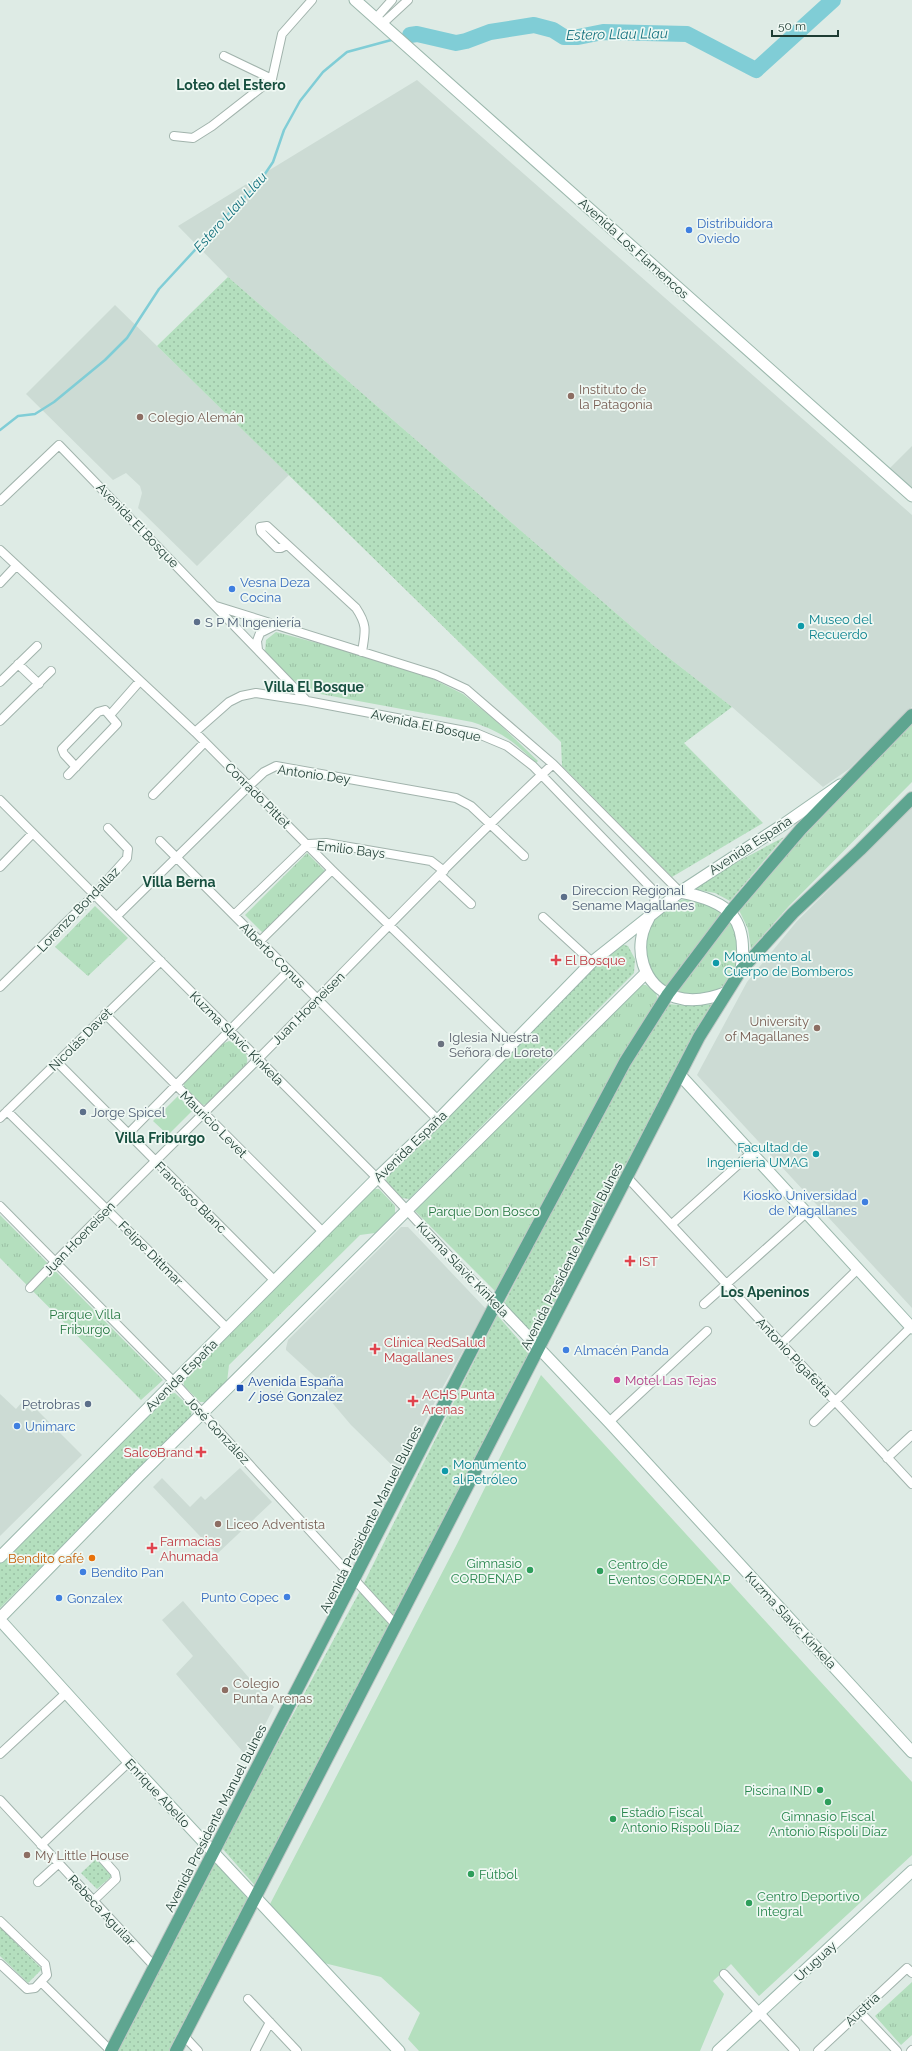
<svg xmlns="http://www.w3.org/2000/svg" width="912" height="2051" viewBox="0 0 912 2051" font-family="Raleway,sans-serif">
<defs>
<pattern id="grass-dots" width="8" height="8" patternUnits="userSpaceOnUse"><rect width="8" height="8" fill="#b4dfbe"/><path d="M2 2h.1M6 6h.1" fill="none" stroke="#9ac0a4" stroke-width="1.8" stroke-linecap="round"/></pattern>
<pattern id="park-tufts" width="24" height="20" patternUnits="userSpaceOnUse"><rect width="24" height="20" fill="#b4dfbe"/><path d="M3 7l-1-3M5 7V3M7 7l1-3M15 17l-1-3M17 17v-4M19 17l1-3" fill="none" stroke="#9ac0a4"/></pattern>
</defs>
<rect width="100%" height="100%" fill="#deebe5"/>
<path fill="#ccdbd4" d="M417,80l495,435v192l-63,62 -26,18 -91,-80 -77,-60 -427,-370 -50,-51z
M115,305l174,170 -92,91 -59,-58 4,-15 -2,-7 -14,-13 -13,7 -87,-86z
M912,446v45l-24,-21z
M912,807v501l-215,-233 50,-93 50,-61z
M401,1227h7l78,82 -47,85 -40,78 -48,-47 -27,-32 2,-3 -6,-6 1,-2 -35,-32v-2l2,-8z
M0,1394l16,15 6,-7 10,10 4,-3 46,46 -82,81z
M240,1468l32,34 -55,52 -64,-67 9,-9 28,29 11,-11 4,4z
M183,1601l91,106 -26,51 -72,-84 17,-18 -31,-36z"/>
<path fill="url(#grass-dots)" d="M228,277l427,370 77,60 -48,36 79,80 -91,54 -110,-111 -1,-24 -404,-396z
M784,837l-54,64 -15,-8 -22,-4 1,-4z
M621,944l7,2 7,13 -1,14 -225,226 -7,-1 -16,-17 2,-7 226,-228z
M668,1004l22,2 24,-2 -170,342 -40,-42 124,-245z
M497,1315l35,40 -275,533 -36,-41 139,-256z
M175,1393l17,16 -1,8 -191,191v-46l167,-168z
M96,1859l16,17 -15,13 -16,-16z
M214,1860l34,39 -79,152h-52z
M0,1927l42,42 -14,14 -28,-27z"/>
<path fill="url(#park-tufts)" d="M276,632l79,21 72,23 36,18 31,25 44,42 -2,2c-23,-22 -34,-31 -64,-41l-157,-29 -22,-13 -28,-28 1,-12z
M912,720v62l-123,124 -38,43 -3,-20 -10,-21 98,-112z
M307,853l18,18 -62,62 -18,-18z
M691,898l19,4 28,28 -1,39 -12,15 -8,6 -9,5 -20,2 -27,-11 -17,-25 1,-29 18,-24 18,-8z
M95,906l33,32 -40,38 -33,-29z
M637,985h9l10,8 2,8 -162,291 -81,-81z
M229,1041c11,2 22,13 17,25l-39,38 -4,1 -19,-17v-6l36,-37z
M372,1189h7l16,17v7l-20,20 -15,2 -131,130 -2,17 -21,20h-6l-16,-16 -1,-7z
M0,1215l163,165 -22,20 -141,-142z
M912,1982v53l-11,10 -26,-29z"/>
<path fill="#b4dfbe" d="M178,1096l14,15 -24,24 -15,-14z
M541,1375l371,407v73l-153,141 -28,-32 -18,17 11,13 -24,57h-281l-11,-12 12,-26 -39,-36 -57,-14 -55,-57 188,-362z"/>
<g fill="none" stroke-linecap="round" stroke-linejoin="round">
<path stroke="#80cdd6" stroke-width="2.5" d="M402,37l8,-2
M0,430l18,-14 17,-2 19,-12 51,-42 22,-22 32,-49 71,-77 13,-11 3,-6 10,-8 17,-25 11,-32 16,-29 23,-29 24,-20 48,-13"/>
<path stroke="#80cdd6" stroke-width="16" d="M410,35l7,-1 39,9 10,-2 24,-9 44,-7 19,5 11,7h14l25,-5 84,2 69,36 77,-70"/>
<g stroke="#a1b3ac" stroke-width="10">
<path id="street" d="M376,18l16,-18
M382,24l26,-24
M224,56l48,23
M174,136l19,2 19,-12 60,-47 10,-45 30,-34
M0,501l59,-56 248,256
M287,545l-6,3h-4l-16,-16 -1,-5 7,-1 89,82c12,18 9,24 6,44
M0,550l195,182 137,138 180,174
M0,583l16,-17
M216,606l220,69 30,14 87,75 127,128
M258,650l-1,-9 3,-8 16,-8
M18,664l21,20
M0,682l37,-36
M110,715l29,-33
M0,721l51,-50
M195,732l34,-30 12,-6 15,-3 51,8 169,32 31,13 26,20 118,122 4,7 -2,18
M68,775l47,-49 2,-2 -12,-14 -7,2 -36,37 2,5 12,13
M153,795l52,-53
M0,800l377,378 91,98 28,27
M160,841l278,279
M0,867l33,-34
M440,875l31,29
M234,915l74,-71 18,-1 105,18 13,10
M117,916l132,-130 15,-14 12,-6 180,32 15,8 53,50
M543,917l49,45
M260,941l72,-71
M0,987l95,-93 32,-36 1,-9 -20,-21
M105,1014l219,219
M57,1062l218,219
M7,1111l220,217
M0,1118l161,-157
M128,1134l160,-163
M627,1177l285,307
M0,1206l174,176 222,243
M672,1224l79,-71
M30,1288c81,-85 165,-165 247,-248 91,-93 181,-187 276,-276
M704,1304l102,-91
M782,1343l76,-74
M609,1422l98,-91
M814,1422l97,-95
M887,1458l25,-23
M0,1754l66,-61
M0,1800l155,167
M41,1845l88,-83
M38,1882l21,-19
M93,1901l23,-22 -1,-6 -14,-16
M0,1921l45,43 2,11 -12,13 -8,1 -27,-25
M724,1974l71,77
M41,1982l70,69
M248,1999l49,52
M860,2012l37,39
M184,2036l14,15
M255,2051l15,-29
M818,2051l89,-83 5,5
M911,2051l1,-1"/>
</g>
<g stroke="#9cb8ad" stroke-width="13">
<path id="secondary" d="M355,0l557,496
M680,892c49,9 69,26 61,78
M649,918c-17,29 -7,68 26,79 18,6 35,2 52,-5
M680,1075l232,253
M496,1303l113,119 303,330
M0,1557l377,-379 61,-58 154,-158 88,-70 104,-68 56,-39
M0,1618l140,-143 506,-502
M0,1620l129,142 270,289
M718,2051l194,-180"/>
</g>
<g stroke="#c0c8c6" stroke-width="14">
<path id="primary" d="M111,2051l385,-748 129,-241 43,-68 62,-82 71,-83 111,-114
M176,2051l523,-1014 42,-67 52,-57 67,-63 52,-52"/>
</g>
<use href="#street" stroke="#fff" stroke-width="8"/>
<use href="#secondary" stroke="#fff" stroke-width="11"/>
<use href="#primary" stroke="#5ea590" stroke-width="12"/>
</g>
<g fill="#3f7fe0" stroke="#eff8f3" stroke-width="1.5">
<circle cx="689" cy="230" r="4"/>
<circle cx="232" cy="589" r="4"/>
<circle cx="865" cy="1202" r="4"/>
<circle cx="566" cy="1350" r="4"/>
<circle cx="17" cy="1426" r="4"/>
<circle cx="83" cy="1572" r="4"/>
<circle cx="287" cy="1597" r="4"/>
<circle cx="59" cy="1598" r="4"/>
</g>
<g fill="#8d6e63" stroke="#eff8f3" stroke-width="1.5">
<circle cx="571" cy="396" r="4"/>
<circle cx="140" cy="417" r="4"/>
<circle cx="817" cy="1028" r="4"/>
<circle cx="218" cy="1524" r="4"/>
<circle cx="225" cy="1690" r="4"/>
<circle cx="27" cy="1855" r="4"/>
</g>
<g fill="#5c6f8a" stroke="#eff8f3" stroke-width="1.5">
<circle cx="197" cy="622" r="4"/>
<circle cx="564" cy="897" r="4"/>
<circle cx="83" cy="1112" r="4"/>
<circle cx="88" cy="1404" r="4"/>
</g>
<g fill="#0f9aa8" stroke="#eff8f3" stroke-width="1.5">
<circle cx="801" cy="626" r="4"/>
<circle cx="716" cy="963" r="4"/>
<circle cx="816" cy="1154" r="4"/>
<circle cx="445" cy="1471" r="4"/>
</g>
<g fill="#e0444e" stroke="#eff8f3" stroke-width="1.5">
<path d="M554 954h4v4h4v4h-4v4h-4v-4h-4v-4h4z"/>
<path d="M628 1255h4v4h4v4h-4v4h-4v-4h-4v-4h4z"/>
<path d="M373 1343h4v4h4v4h-4v4h-4v-4h-4v-4h4z"/>
<path d="M411 1395h4v4h4v4h-4v4h-4v-4h-4v-4h4z"/>
<path d="M199 1446h4v4h4v4h-4v4h-4v-4h-4v-4h4z"/>
<path d="M150 1542h4v4h4v4h-4v4h-4v-4h-4v-4h4z"/>
</g>
<circle fill="#6b7280" stroke="#eff8f3" stroke-width="1.5" cx="441" cy="1044" r="4"/>
<circle fill="#d1479c" stroke="#eff8f3" stroke-width="1.5" cx="617" cy="1380" r="4"/>
<rect fill="#1a4fb4" stroke="#eff8f3" stroke-width="1.5" x="236" y="1384" width="8" height="8" rx="2"/>
<circle fill="#e8710a" stroke="#eff8f3" stroke-width="1.5" cx="92" cy="1558" r="4"/>
<g fill="#2e9e5b" stroke="#eff8f3" stroke-width="1.5">
<circle cx="530" cy="1570" r="4"/>
<circle cx="600" cy="1571" r="4"/>
<circle cx="820" cy="1790" r="4"/>
<circle cx="828" cy="1802" r="4"/>
<circle cx="613" cy="1819" r="4"/>
<circle cx="471" cy="1874" r="4"/>
<circle cx="749" cy="1903" r="4"/>
</g>
<g text-anchor="middle" stroke-width="3.5" stroke-linejoin="round" paint-order="stroke">
<g font-size="13" fill="#366cbe" stroke="#eff8f3" text-anchor="start">
<text x="697" y="228">Distribuidora<tspan x="697" dy="15">Oviedo</tspan></text>
<text x="240" y="587">Vesna Deza<tspan x="240" dy="15">Cocina</tspan></text>
<text x="857" y="1200" text-anchor="end">Kiosko Universidad<tspan x="857" dy="15">de Magallanes</tspan></text>
<text x="574" y="1355">Almacén Panda</text>
<text x="25" y="1431">Unimarc</text>
<text x="91" y="1577">Bendito Pan</text>
<text x="279" y="1602" text-anchor="end">Punto Copec</text>
<text x="67" y="1603">Gonzalex</text>
</g>
<g font-size="13" fill="#1e3c33" stroke="#eff8f3">
<text transform="translate(634 248) rotate(42)" y="5">Avenida Los Flamencos</text>
<text transform="translate(138 525) rotate(46)" y="5">Avenida El Bosque</text>
<text transform="translate(426 725) rotate(12)" y="5">Avenida El Bosque</text>
<text transform="translate(314 774) rotate(8)" y="5">Antonio Dey</text>
<text transform="translate(258 795) rotate(45)" y="5">Conrado Pittet</text>
<text transform="translate(750 845) rotate(-33)" y="5">Avenida España</text>
<text transform="translate(351 849) rotate(7)" y="5">Emilio Bays</text>
<text transform="translate(78 909) rotate(-46)" y="5">Lorenzo Bondallaz</text>
<text transform="translate(273 955) rotate(45)" y="5">Alberto Conus</text>
<text transform="translate(308 1008) rotate(-45)" y="5">Juan Hoeneisen</text>
<text transform="translate(237 1038) rotate(45)" y="5">Kuzma Slavic Kinkela</text>
<text transform="translate(80 1039) rotate(-45)" y="5">Nicolás Davet</text>
<text transform="translate(214 1124) rotate(45)" y="5">Mauricio Levet</text>
<text transform="translate(410 1146) rotate(-44)" y="5">Avenida España</text>
<text transform="translate(191 1197) rotate(45)" y="5">Francisco Blanc</text>
<text transform="translate(79 1238) rotate(-46)" y="5">Juan Hoeneisen</text>
<text transform="translate(151 1253) rotate(45)" y="5">Felipe Dittmar</text>
<text transform="translate(571 1256) rotate(-63)" y="5">Avenida Presidente Manuel Bulnes</text>
<text transform="translate(463 1269) rotate(46)" y="5">Kuzma Slavic Kinkela</text>
<text transform="translate(794 1357) rotate(47)" y="5">Antonio Pigafetta</text>
<text transform="translate(181 1375) rotate(-45)" y="5">Avenida España</text>
<text transform="translate(218 1430) rotate(47)" y="5">José González</text>
<text transform="translate(370 1519) rotate(-63)" y="5">Avenida Presidente Manuel Bulnes</text>
<text transform="translate(791 1620) rotate(47)" y="5">Kuzma Slavic Kinkela</text>
<text transform="translate(158 1793) rotate(47)" y="5">Enrique Abello</text>
<text transform="translate(215 1818) rotate(-63)" y="5">Avenida Presidente Manuel Bulnes</text>
<text transform="translate(102 1910) rotate(47)" y="5">Rebeca Aguilar</text>
<text transform="translate(815 1961) rotate(-43)" y="5">Uruguay</text>
<text transform="translate(862 2009) rotate(-43)" y="5">Austria</text>
</g>
<g font-size="13" fill="#785e54" stroke="#eff8f3" text-anchor="start">
<text x="579" y="394">Instituto de<tspan x="579" dy="15">la Patagonia</tspan></text>
<text x="148" y="422">Colegio Alemán</text>
<text x="809" y="1026" text-anchor="end">University<tspan x="809" dy="15">of Magallanes</tspan></text>
<text x="226" y="1529">Liceo Adventista</text>
<text x="233" y="1688">Colegio<tspan x="233" dy="15">Punta Arenas</tspan></text>
<text x="35" y="1860">My Little House</text>
</g>
<g font-size="13" fill="#0d838f" stroke="#eff8f3" text-anchor="start">
<text x="809" y="624">Museo del<tspan x="809" dy="15">Recuerdo</tspan></text>
<text x="724" y="961">Monumento al<tspan x="724" dy="15">Cuerpo de Bomberos</tspan></text>
<text x="808" y="1152" text-anchor="end">Facultad de<tspan x="808" dy="15">Ingenieria UMAG</tspan></text>
<text x="453" y="1469">Monumento<tspan x="453" dy="15">al Petróleo</tspan></text>
</g>
<g font-size="13" fill="#4e5e75" stroke="#eff8f3" text-anchor="start">
<text x="205" y="627">S P M Ingeniería</text>
<text x="572" y="895">Direccion Regional<tspan x="572" dy="15">Sename Magallanes</tspan></text>
<text x="91" y="1117">Jorge Spicel</text>
<text x="80" y="1409" text-anchor="end">Petrobras</text>
</g>
<g font-size="13" fill="#be3a42" stroke="#eff8f3" text-anchor="start">
<text x="565" y="965">El Bosque</text>
<text x="639" y="1266">IST</text>
<text x="384" y="1347">Clínica RedSalud<tspan x="384" dy="15">Magallanes</tspan></text>
<text x="422" y="1399">ACHS Punta<tspan x="422" dy="15">Arenas</tspan></text>
<text x="193" y="1457" text-anchor="end">SalcoBrand</text>
<text x="160" y="1546">Farmacias<tspan x="160" dy="15">Ahumada</tspan></text>
</g>
<g font-size="13" fill="#5b616d" stroke="#eff8f3" text-anchor="start">
<text x="449" y="1042">Iglesia Nuestra<tspan x="449" dy="15">Señora de Loreto</tspan></text>
</g>
<g font-size="13" fill="#257741" stroke="#eff8f3">
<text x="484" y="1216">Parque Don Bosco</text>
<text x="85" y="1319">Parque Villa<tspan x="85" dy="15">Friburgo</tspan></text>
</g>
<g font-size="13" fill="#b23c85" stroke="#eff8f3" text-anchor="start">
<text x="625" y="1385">Motel Las Tejas</text>
</g>
<g font-size="13" fill="#164399" stroke="#eff8f3" text-anchor="start">
<text x="248" y="1386">Avenida España<tspan x="248" dy="15">/ josé Gonzalez</tspan></text>
</g>
<g font-size="13" fill="#c56008" stroke="#eff8f3" text-anchor="end">
<text x="84" y="1563">Bendito café</text>
</g>
<g font-size="13" fill="#27864d" stroke="#eff8f3" text-anchor="start">
<text x="522" y="1568" text-anchor="end">Gimnasio<tspan x="522" dy="15">CORDENAP</tspan></text>
<text x="608" y="1569">Centro de<tspan x="608" dy="15">Eventos CORDENAP</tspan></text>
<text x="812" y="1795" text-anchor="end">Piscina IND</text>
<text x="621" y="1817">Estadio Fiscal<tspan x="621" dy="15">Antonio Ríspoli Díaz</tspan></text>
<text x="828" y="1821" text-anchor="middle">Gimnasio Fiscal<tspan x="828" dy="15">Antonio Ríspoli Díaz</tspan></text>
<text x="479" y="1879">Fútbol</text>
<text x="757" y="1901">Centro Deportivo<tspan x="757" dy="15">Integral</tspan></text>
</g>
<g font-size="14" font-style="italic" fill="#13707d" stroke="#eff8f3">
<text transform="translate(617 34) rotate(-1)" y="5">Estero Llau Llau</text>
<text transform="translate(230 212) rotate(-48)" y="5">Estero Llau Llau</text>
</g>
<g font-size="14" font-weight="bold" fill="#185040" stroke="#eff8f3">
<text x="231" y="90">Loteo del Estero</text>
<text x="314" y="692">Villa El Bosque</text>
<text x="179" y="887">Villa Berna</text>
<text x="160" y="1143">Villa Friburgo</text>
<text x="765" y="1297">Los Apeninos</text>
</g>
</g>
<path d="M772 30v6h66v-6" fill="none" stroke="#1e3c33" stroke-width="2"/>
<text x="778" y="30" font-size="12" fill="#1e3c33" stroke="#eff8f3" stroke-width="3" paint-order="stroke">50 m</text>
</svg>
